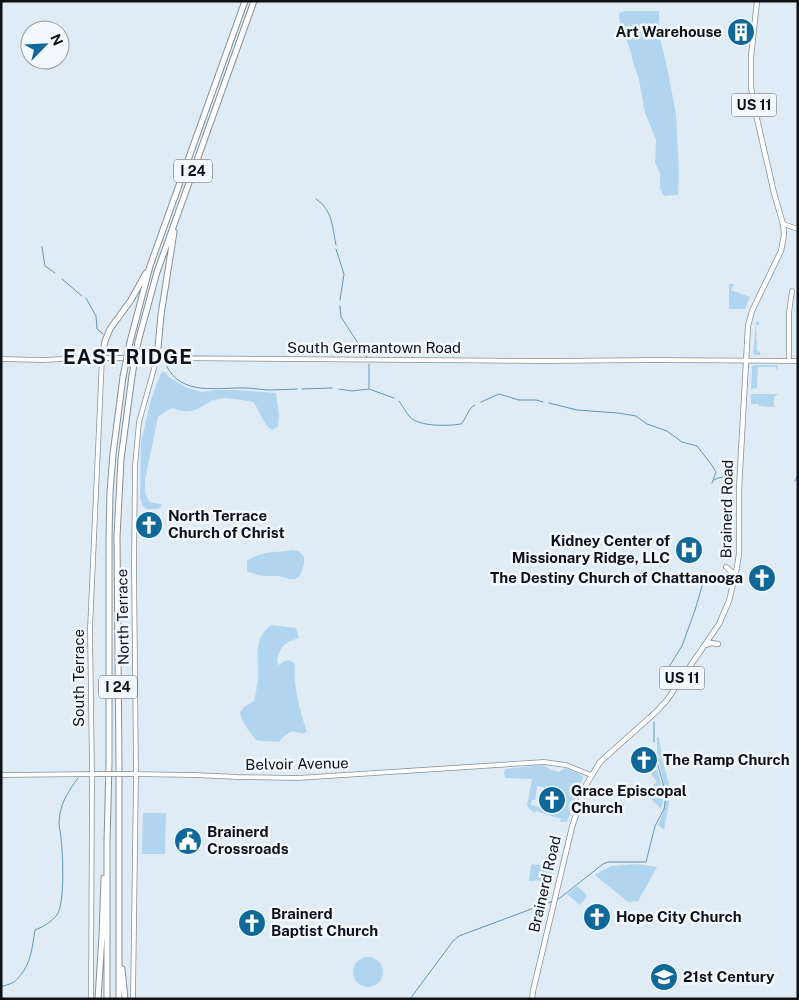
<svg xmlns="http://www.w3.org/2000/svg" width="799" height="1000" viewBox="0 0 799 1000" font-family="'Public Sans',sans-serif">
<rect width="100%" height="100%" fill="#dfecf5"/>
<path fill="#b2d5ef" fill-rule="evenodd" d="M625,11h34v19l2,12 7,30 8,42 3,60 -1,21 -14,1 -4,-7v-15l-5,-11 1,-23 -11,-27 -6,-33 -6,-18 -2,-10 -11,-28 -1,-11z
M729,284h5l-3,6 19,7 -5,12h-16z
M759,321v4h-3l1,26 3,1v3h-6l-1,-2 3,-31z
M755,365h23v3l-1,2 -1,-3h-18l-1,21 -6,1 1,-23z
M164,371l5,6 16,10 17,5 15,-2h19l40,3 3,21 -1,12 -6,4c-9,-5 -12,-19 -19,-28 -13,-2 -27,-6 -39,-2 -4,1 -7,4 -11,6 -9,6 -20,7 -30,2l-7,3 -8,6 -13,63v14l5,8 11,2v3l-3,2h-12l-4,-4 -2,-7 1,-57 10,-41 9,-25z
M751,394h27l-4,3v10l-15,-1v-2h-8z
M293,550l6,1 5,6v8l-4,11 -5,3h-6l-10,-3h-15l-17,-4v-11c15,-11 30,-8 46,-11z
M271,625l25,3 3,10c-15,5 -19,8 -22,24l2,3 6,-4 5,-1 5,4c-2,23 5,46 12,68 -6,3 -9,0 -15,-1l-8,5 -5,6 -17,-1 -6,-1c-6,-8 -15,-18 -16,-28l4,-5 10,-6c2,-7 3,-16 4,-24 1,-20 -6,-37 13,-52z
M657,737h2l4,25 8,30 -7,38 -6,-5c14,-29 6,-38 0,-67l1,-1 -2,-3z
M543,765l9,5 7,2 6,-4 13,5 5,4 -16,45h-7l1,-3 -25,-8 -1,2h-1l-7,-7 5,-27 -27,-1 -1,-6 2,-3zM537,786l8,2v2c5,2 9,1 14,2l-2,9 2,1 -5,11 -6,-1v-3l-17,-4 1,-5h3z
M657,769l7,26 -3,14 -11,-11 6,-7 -4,-5 5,-4 -6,-8z
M143,813h23l-1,41h-23z
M531,864l24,3 -3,13 -23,1z
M637,864l20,3 -19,34 -10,1 -33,-27 16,-9z
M577,886l9,8 1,3 -7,8 -13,-11z
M353 972a15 15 0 1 1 30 0a15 15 0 1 1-30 0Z"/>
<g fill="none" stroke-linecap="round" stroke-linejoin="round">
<path stroke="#6694b4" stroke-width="1" d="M316,199c17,12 16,27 20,46
M42,247l3,19 10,7
M336,249l8,25 -4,26
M62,279l20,17
M86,298l10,18 1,13 6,5
M340,306l1,11 26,40
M166,365c15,32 52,22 80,23 8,0 16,2 24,2 9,0 18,-1 27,-1
M369,388v-24
M302,389l30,-1
M339,389l13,2 17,-2 25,9
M399,401c4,5 7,12 11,16 9,10 39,9 51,7 6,-6 6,-15 14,-19
M481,402l18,-8 20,6h17l7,2
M549,403l28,7 41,3 18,3 11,8 20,7 15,11 15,4 14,18 5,8 -4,11
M714,480l4,-2 5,-1
M795,481l3,-6
M667,670l15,-24 13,-36 11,-37
M654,722v20
M557,900l3,-2 43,-34 5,-2h38l9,-36 9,-17 2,-13 -3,-13 -6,-21
M1,987c4,-2 7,-2 11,-4 2,0 5,-4 6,-5 13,-13 14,-30 17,-48 8,-3 16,-8 22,-15 8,-12 6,-61 4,-77 0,-5 -2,-10 -2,-15 0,-17 9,-32 19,-45
M410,999l43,-58 6,-5 94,-35"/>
<g stroke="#85919a" stroke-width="5.5">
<path id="secondary" d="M783,224l15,5
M1,359l41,1 44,-2h71l389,3 109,-1 143,1
M789,360v-47l3,-22
M129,774l66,1 43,2 60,1 246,-16 22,3 25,10
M1,775l98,-1
M91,999l1,-225 -2,-145 12,-271
M133,999l3,-225 -2,-210 1,-98 4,-44 18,-64"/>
</g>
<g stroke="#85919a" stroke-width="6">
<path id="primary" d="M726,567l6,5 2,5
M705,645l7,-2 6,1
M532,999l1,-8 39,-164 14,-42 14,-23 57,-51 10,-11 52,-76 10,-23 8,-34 2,-13v-65l9,-163 4,-15 29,-60 3,-16 -1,-11 -9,-31 -19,-83 -4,-23v-30l6,-56"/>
</g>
<g stroke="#85919a" stroke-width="7">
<path id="highway" d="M130,342l20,-76 95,-265
M138,342l19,-70 97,-271
M102,358l3,-17 5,-12 21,-29 15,-27
M157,358l4,-43 13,-83
M122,969l3,30
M98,999l4,-63 2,-58
M107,999v-156l2,-80v-225l1,-46 3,-38 10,-77
M119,999v-234l-2,-228 4,-78 11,-83"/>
</g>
<use href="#secondary" stroke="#fff" stroke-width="4"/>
<use href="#primary" stroke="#fff" stroke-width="4.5"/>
<use href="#highway" stroke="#fff" stroke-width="5"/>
<g stroke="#85919a" stroke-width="5.5" stroke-linecap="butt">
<path id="secondary-bridge" d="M99,774h30"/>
</g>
<g stroke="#85919a" stroke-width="7" stroke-linecap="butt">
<path id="highway-bridge" d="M132,376l6,-34
M123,377l7,-35"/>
</g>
<use href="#secondary-bridge" stroke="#fff" stroke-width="4"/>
<use href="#highway-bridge" stroke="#fff" stroke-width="5"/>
</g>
<defs>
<g id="building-disc" transform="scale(1.4375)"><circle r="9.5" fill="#106899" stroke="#f1f8fe"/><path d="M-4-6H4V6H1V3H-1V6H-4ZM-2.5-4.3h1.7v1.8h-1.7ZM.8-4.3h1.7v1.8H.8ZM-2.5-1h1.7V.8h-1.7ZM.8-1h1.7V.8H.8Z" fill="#fff"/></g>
<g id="church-disc" transform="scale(1.4375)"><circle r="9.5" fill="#106899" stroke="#f1f8fe"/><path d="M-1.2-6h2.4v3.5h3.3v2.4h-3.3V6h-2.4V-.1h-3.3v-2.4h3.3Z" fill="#fff"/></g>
<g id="hospital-disc" transform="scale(1.4375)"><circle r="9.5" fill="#106899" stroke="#f1f8fe"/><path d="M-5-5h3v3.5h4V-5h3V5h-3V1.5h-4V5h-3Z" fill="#fff"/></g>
<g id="civic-disc" transform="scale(1.4375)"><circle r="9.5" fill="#106899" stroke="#f1f8fe"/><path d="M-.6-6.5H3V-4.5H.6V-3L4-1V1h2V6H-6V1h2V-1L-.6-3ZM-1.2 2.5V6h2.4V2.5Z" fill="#fff"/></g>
<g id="school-disc" transform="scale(1.4375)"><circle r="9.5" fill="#106899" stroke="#f1f8fe"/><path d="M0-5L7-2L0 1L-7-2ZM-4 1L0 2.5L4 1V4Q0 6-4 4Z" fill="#fff"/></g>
</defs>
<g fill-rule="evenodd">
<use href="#building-disc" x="741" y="32"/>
<use href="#church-disc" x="149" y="525"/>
<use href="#hospital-disc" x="689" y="550"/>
<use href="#church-disc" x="762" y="578"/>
<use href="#church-disc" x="644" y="760"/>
<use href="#church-disc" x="552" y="800"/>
<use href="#civic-disc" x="188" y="841"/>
<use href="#church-disc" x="597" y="917"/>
<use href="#church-disc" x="252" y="923"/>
<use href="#school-disc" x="664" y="977"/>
</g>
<g text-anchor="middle" stroke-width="5" stroke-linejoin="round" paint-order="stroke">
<g fill="#f1f8fe" stroke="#51565b" stroke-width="1">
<rect x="731.5" y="93.5" width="45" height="23" rx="4"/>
<rect x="174" y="159.5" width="38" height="23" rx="4"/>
<rect x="659.5" y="666.5" width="45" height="23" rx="4"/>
<rect x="99" y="675.5" width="38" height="23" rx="4"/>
</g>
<g font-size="14" font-weight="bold" fill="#0d1115">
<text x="754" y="110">US 11</text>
<text x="193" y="176">I 24</text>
<text x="682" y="683">US 11</text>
<text x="118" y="692">I 24</text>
</g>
<g font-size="15" font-weight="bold" fill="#0d1115" stroke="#f1f8fe" text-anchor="start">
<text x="722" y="37" text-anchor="end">Art Warehouse</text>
<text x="168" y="521">North Terrace<tspan x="168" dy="17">Church of Christ</tspan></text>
<text x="670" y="546" text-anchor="end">Kidney Center of<tspan x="670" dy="17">Missionary Ridge, LLC</tspan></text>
<text x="743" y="583" text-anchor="end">The Destiny Church of Chattanooga</text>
<text x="663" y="765">The Ramp Church</text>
<text x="571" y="796">Grace Episcopal<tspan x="571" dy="17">Church</tspan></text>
<text x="207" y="837">Brainerd<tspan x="207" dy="17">Crossroads</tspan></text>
<text x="271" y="919">Brainerd<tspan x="271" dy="17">Baptist Church</tspan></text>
<text x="616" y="922">Hope City Church</text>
<text x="683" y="982">21st Century</text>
</g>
<g font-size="15" fill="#0d1115" stroke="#f1f8fe">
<text x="374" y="353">South Germantown Road</text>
<text transform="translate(727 509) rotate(-89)" y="5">Brainerd Road</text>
<text transform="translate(123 617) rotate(-91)" y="5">North Terrace</text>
<text transform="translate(79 678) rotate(-90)" y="5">South Terrace</text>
<text transform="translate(297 764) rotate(-1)" y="5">Belvoir Avenue</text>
<text transform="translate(545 884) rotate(-77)" y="5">Brainerd Road</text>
</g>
<g font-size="20" font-weight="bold" letter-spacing="1" fill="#0d1115" stroke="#f1f8fe">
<text x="128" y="364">EAST RIDGE</text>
</g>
</g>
<rect width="799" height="1000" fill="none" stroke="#0d1115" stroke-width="5"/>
<g transform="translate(45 45) rotate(66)"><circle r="24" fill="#f1f8fe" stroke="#969ca1"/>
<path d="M0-4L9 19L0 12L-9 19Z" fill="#106899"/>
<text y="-8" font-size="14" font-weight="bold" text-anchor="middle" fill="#0d1115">N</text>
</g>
</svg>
